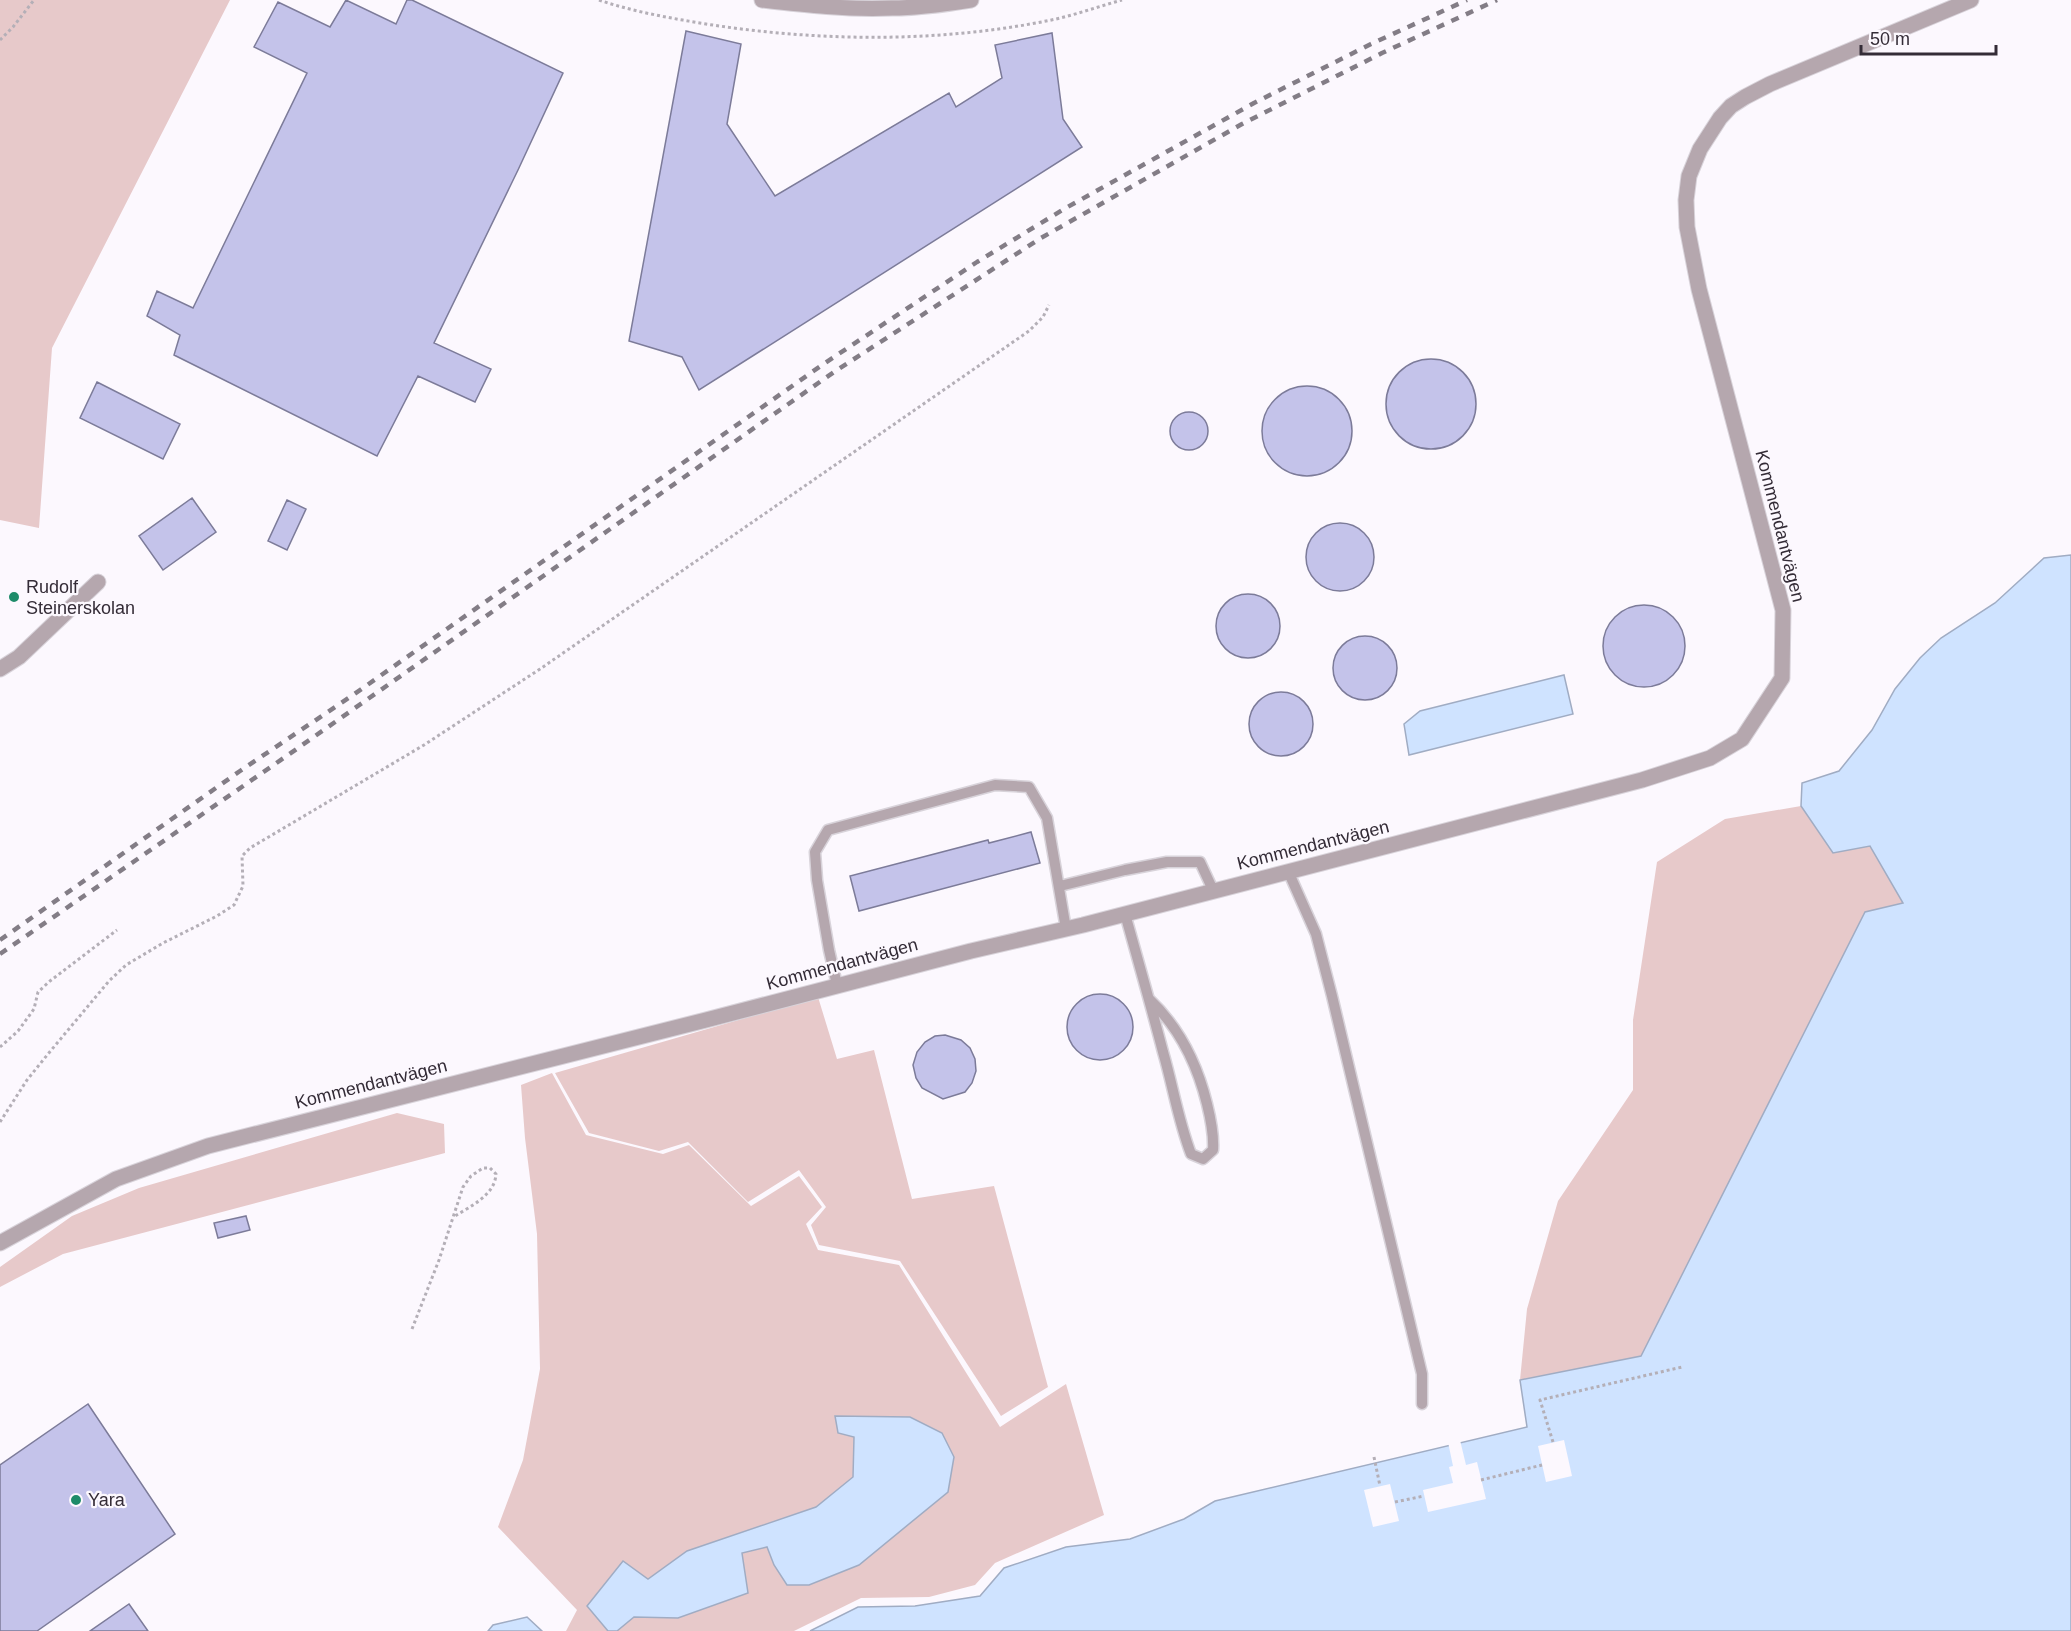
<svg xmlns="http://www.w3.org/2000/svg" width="2071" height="1631" viewBox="0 0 2071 1631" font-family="Helvetica,sans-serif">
<rect width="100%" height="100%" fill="#fcf8fe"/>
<path fill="#e7c9ca" d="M0,0h230l-178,348 -13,180 -39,-8z
M1801,806l32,46 37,-6 33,57 -38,10 -224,443 -121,24 7,-71 31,-108 75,-111v-70l24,-158 68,-43z
M818,997l19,62 37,-9 38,149 82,-13 54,201 -47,29 -101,-155 -81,-16 -8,-20 15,-18 -27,-37 -51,32 -60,-60 -29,9 -70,-18 -34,-60z
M552,1073l34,62 77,19 26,-9 62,61 48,-30 23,31 -16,17 12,26 81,15 101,162 66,-43 38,131 -109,48 -20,22 -46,12 -68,1 -67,33h-228l11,-21 -79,-83 25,-67 17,-91 -3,-135 -12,-96 -4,-53z
M397,1113l47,11 1,29 -382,101 -63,33v-20l72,-51 67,-28z"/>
<path fill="#cfe3ff" stroke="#a0acc3" stroke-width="1.5" d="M2071,555v1076h-1261l48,-24 57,-1 65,-10 24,-28 62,-21 64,-8 54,-20 31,-18 312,-74 -7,-47 121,-24 224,-444 38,-9 -33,-57 -37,7 -32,-47 1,-23 37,-12 33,-41 23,-41 25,-31 21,-20 54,-35 49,-45z
M1564,675l9,39 -164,41 -5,-31 16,-13z
M835,1416l75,1 32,16 12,24 -6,35 -89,73 -50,20h-22l-13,-20 -7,-18 -25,6 6,40 -70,25 -44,-1 -17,14h-9l-21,-25 36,-45 25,18 39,-28 129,-44 37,-30 1,-40 -16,-4z
M527,1617l15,14h-54l5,-6z"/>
<path fill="#fcf8fe" d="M1460,1440l6,25 11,-3 9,37 -58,13 -5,-22 30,-7 -4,-16 4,-1 -5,-24z
M1564,1440l8,36 -26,6 -8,-36z
M1390,1484l9,37 -26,6 -9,-37z"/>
<path fill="#c4c3ea" stroke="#7c7b99" stroke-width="1.5" d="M346,0l50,24 11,-24h5l151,73 -45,97 -84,173 57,26 -16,33 -57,-26 -41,80 -203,-101 6,-20 -33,-19 10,-25 36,17 114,-235 -53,-26 24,-45 52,25z
M686,31l55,13 -14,80 48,72 174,-103 7,14 46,-29 -7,-33 57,-12 11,86 19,28 -383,243 -17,-33 -53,-16z
M1386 404a45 45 0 1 1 90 0a45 45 0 1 1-90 0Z
M97,382l83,42 -17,35 -83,-41z
M1262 431a45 45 0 1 1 90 0a45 45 0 1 1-90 0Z
M1170 431a19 19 0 1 1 38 0a19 19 0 1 1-38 0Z
M192,498l24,34 -53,38 -24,-34z
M287,500l19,9 -19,41 -19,-9z
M1306 557a34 34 0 1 1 68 0a34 34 0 1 1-68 0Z
M1216 626a32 32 0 1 1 64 0a32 32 0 1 1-64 0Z
M1603 646a41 41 0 1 1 82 0a41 41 0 1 1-82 0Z
M1333 668a32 32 0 1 1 64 0a32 32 0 1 1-64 0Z
M1249 724a32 32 0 1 1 64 0a32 32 0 1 1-64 0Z
M1031,832l9,31 -181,48 -9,-35 138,-36 1,3z
M1067 1027a33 33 0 1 1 66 0a33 33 0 1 1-66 0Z
M945,1035l16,5 9,8 5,11 1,12 -4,12 -7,9 -22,7 -21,-11 -6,-10 -3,-13 4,-13 8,-10 10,-6z
M246,1216l4,14 -32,8 -4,-15z
M88,1404l87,130 -138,97h-37v-166z
M129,1604l19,27h-58z"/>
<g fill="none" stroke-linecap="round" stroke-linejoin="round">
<g stroke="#d8d3da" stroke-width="13">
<path id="service" d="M1288,871l28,63 16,62 90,378v30
M1060,886l65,-16 42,-8h33l13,28
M1125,914c13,46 26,92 38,138 10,34 15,68 28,102l12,5 10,-9c1,-16 -2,-30 -6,-46 -10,-41 -27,-76 -58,-105
M837,985l-8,-35 -12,-70 -2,-28 13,-22 167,-45 34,2 18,31 19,111"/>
</g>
<g stroke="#d8d3da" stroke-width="17">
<path id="minor" d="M0,669l19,-12 79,-75
M0,1243l116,-64 92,-33 498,-126 265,-69 112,-26 559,-145 68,-22 32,-19 40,-61 1,-68 -84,-321 -12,-62 -1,-27 3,-24 11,-27 20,-31 11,-12 14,-9 25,-13 201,-84"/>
</g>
<g stroke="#d8d3da" stroke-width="17">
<path id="tertiary" d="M762,0c43,5 87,10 130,8 27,0 53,-4 79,-8"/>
</g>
<path stroke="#b4afb7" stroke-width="3" stroke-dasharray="3 3" stroke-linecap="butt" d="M599,0c35,12 71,18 107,24 115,18 237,19 350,-5 22,-5 44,-13 66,-19
M0,40l13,-13 21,-27
M0,1047l18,-16 16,-22 4,-17 12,-11 67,-51
M0,1122l27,-42 21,-26 61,-73 17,-16 37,-22 54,-27 17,-11 9,-19 -1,-30 8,-8 174,-103 116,-76 489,-338 14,-14 6,-12
M412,1329l27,-69 24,-73 8,-11 12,-8h7l6,6c-1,21 -25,32 -41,42
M1553,1442l-13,-42 142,-33
M1374,1457l6,29
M1481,1480l61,-15
M1395,1502l29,-6"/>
<use href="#service" stroke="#b5a7ae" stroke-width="10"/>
<use href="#minor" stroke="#b5a7ae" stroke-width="15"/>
<use href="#tertiary" stroke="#b5a7ae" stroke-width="15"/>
<path stroke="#837d86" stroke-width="4.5" stroke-dasharray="8 8" stroke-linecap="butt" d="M0,940l240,-169 113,-76 469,-330 155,-103 87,-53 190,-106 117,-59 96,-44
M0,954l288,-199 546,-383 207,-134 201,-114 140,-71 115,-53"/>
</g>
<g fill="#1d8b69" stroke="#fcf8fe" stroke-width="2">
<circle cx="14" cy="597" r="6"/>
<circle cx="76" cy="1500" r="6"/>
</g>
<g text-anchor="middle" stroke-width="4.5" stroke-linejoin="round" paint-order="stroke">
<g font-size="18" fill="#342c37" stroke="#fcf8fe">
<text transform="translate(1780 526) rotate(76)" y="6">Kommendantvägen</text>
<text transform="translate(1313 845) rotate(-14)" y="6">Kommendantvägen</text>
<text transform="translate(842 964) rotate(-15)" y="6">Kommendantvägen</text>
<text transform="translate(371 1084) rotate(-14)" y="6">Kommendantvägen</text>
</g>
<g font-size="18" fill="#342c37" stroke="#fcf8fe" text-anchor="start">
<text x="26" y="593">Rudolf<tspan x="26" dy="21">Steinerskolan</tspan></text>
<text x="88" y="1506">Yara</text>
</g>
</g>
<path d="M1861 45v9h135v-9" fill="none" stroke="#342c37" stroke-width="3"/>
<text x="1870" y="45" font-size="18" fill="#342c37" stroke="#fcf8fe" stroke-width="4.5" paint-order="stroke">50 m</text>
</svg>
